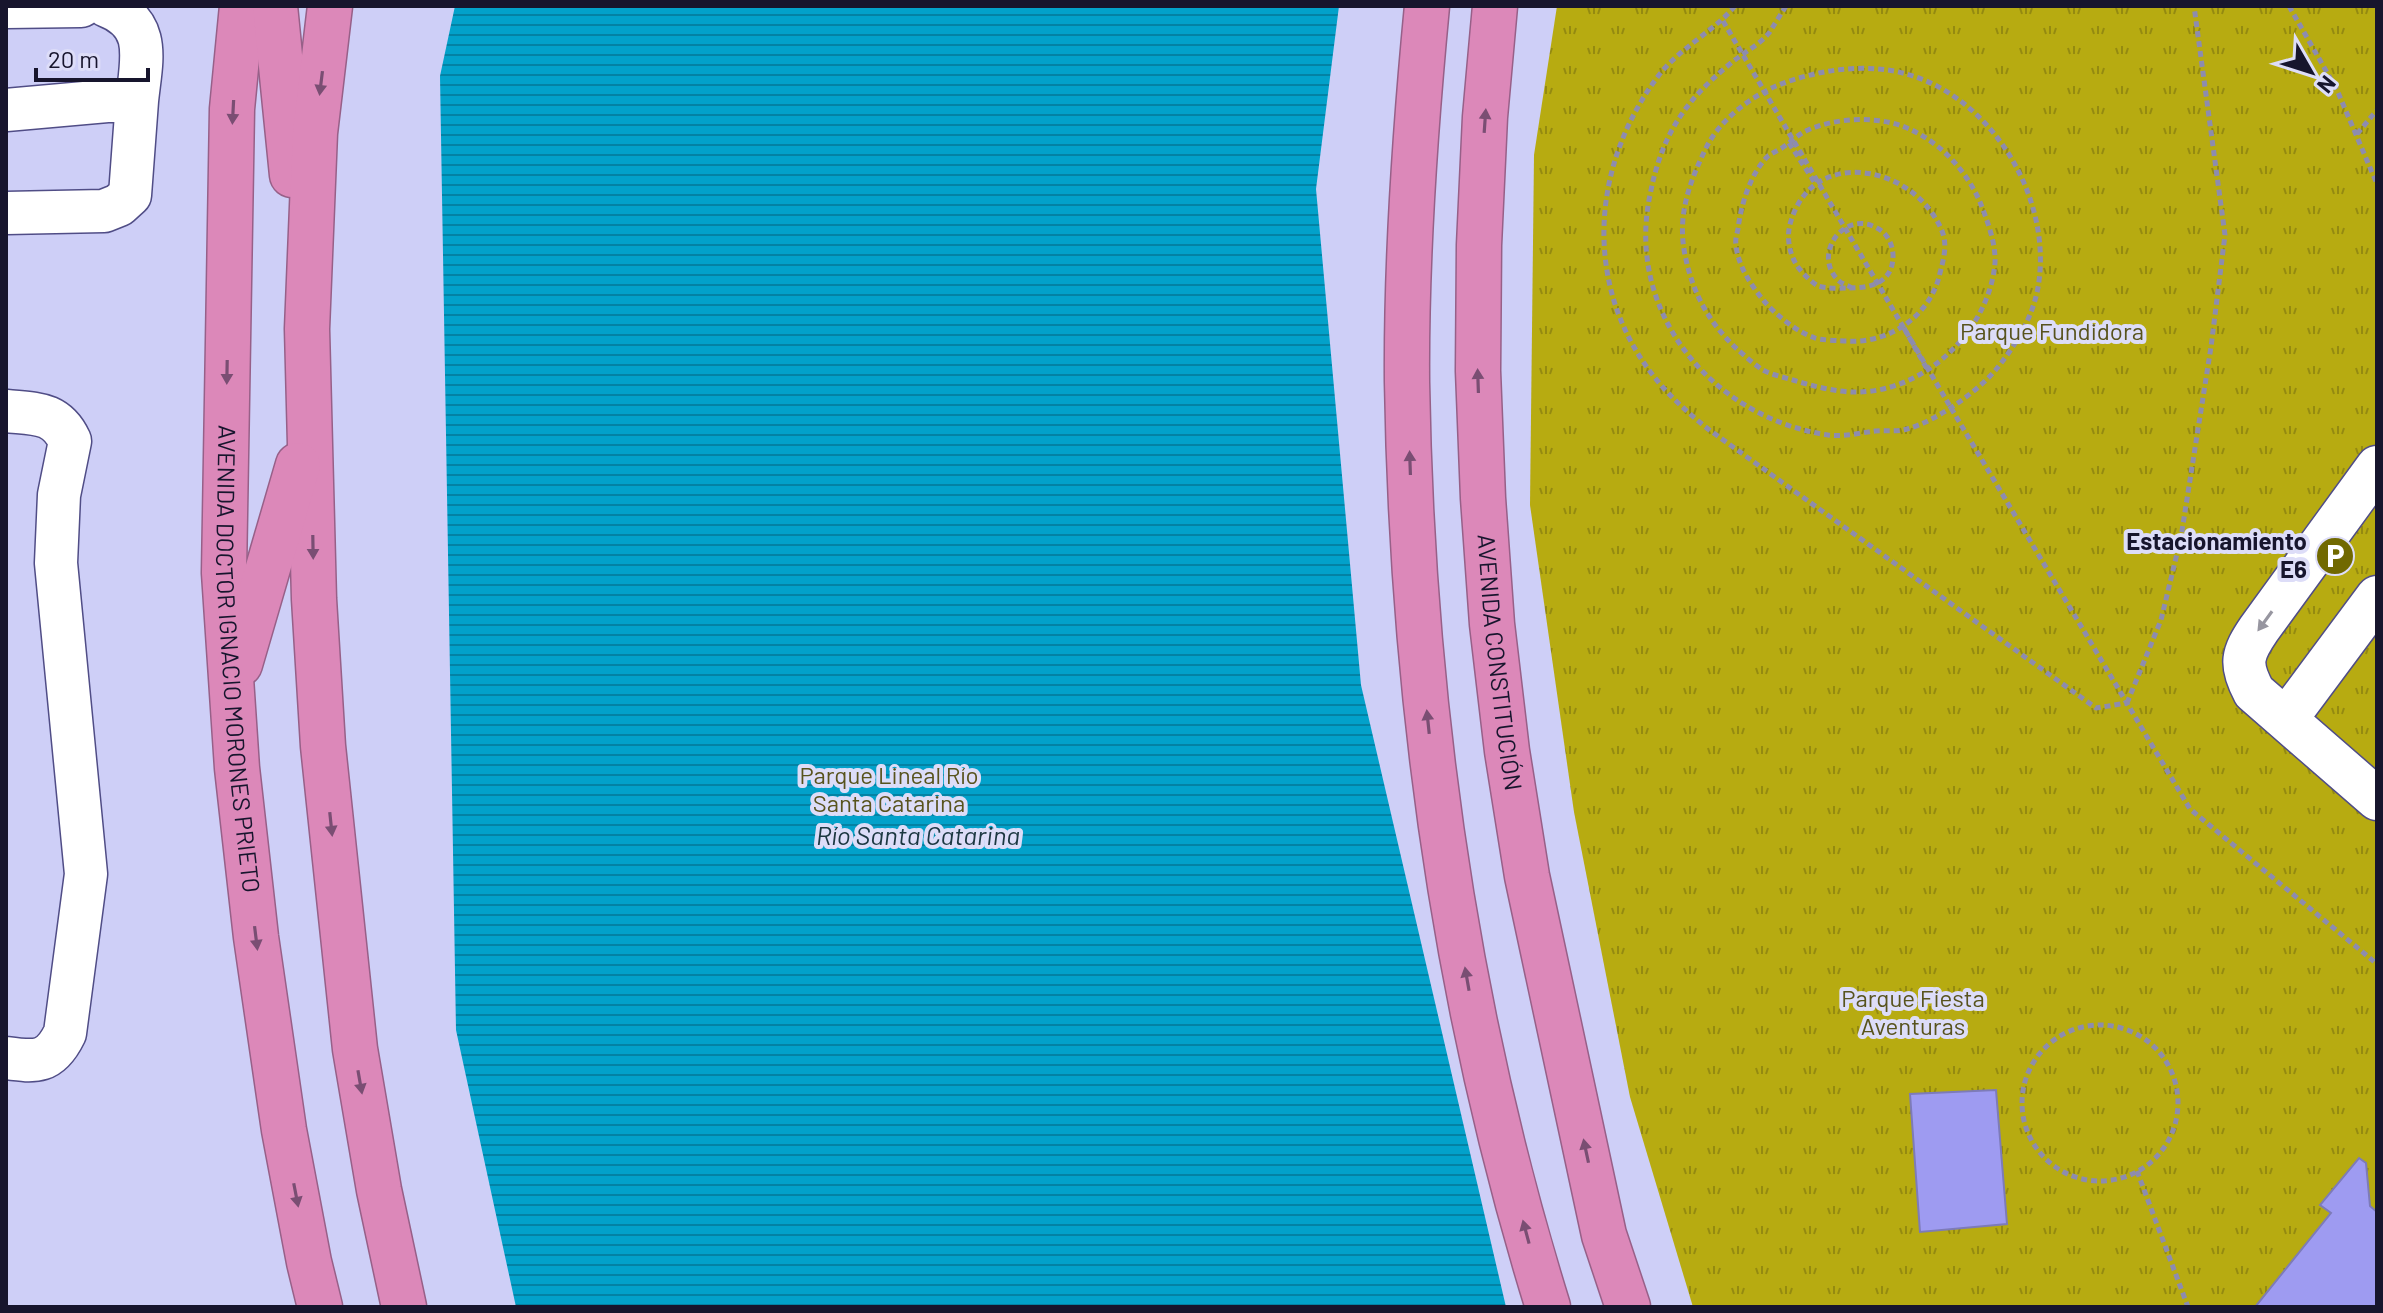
<svg xmlns="http://www.w3.org/2000/svg" width="2383" height="1313" viewBox="0 0 2383 1313" font-family="Barlow,sans-serif">
<defs>
<pattern id="park-tufts" width="24" height="20" patternUnits="userSpaceOnUse" patternTransform="scale(2)"><rect width="24" height="20" fill="#b7ab11"/><path d="M3 7l-1-3M5 7V3M7 7l1-3M15 17l-1-3M17 17v-4M19 17l1-3" fill="none" stroke="#948a10"/></pattern>
<pattern id="water-rules" width="6" height="5" patternUnits="userSpaceOnUse" patternTransform="scale(2)"><rect width="6" height="5" fill="#02a1ca"/><path d="M0 2.5h6" fill="none" stroke="#0382a4"/></pattern>
</defs>
<rect width="100%" height="100%" fill="#cecff7"/>
<path fill="url(#park-tufts)" d="M1557,6h820v1301h-684l-63,-210 -56,-285 -44,-307 4,-350z"/>
<path fill="url(#water-rules)" d="M455,6h884l-23,183 45,496 145,622h-990l-60,-277 -16,-954z"/>
<path fill="#9e9bf1" stroke="#7d7bb8" stroke-width="2" d="M1996,1090l11,134 -87,8 -10,-138z
M2359,1158l7,5 4,43 7,6v95h-122l76,-94 -11,-8z"/>
<g fill="none" stroke-linecap="round" stroke-linejoin="round">
<g stroke="#504d86" stroke-width="45">
<path id="minor" d="M6,7l75,-1
M6,110l101,-9h30c4,-40 16,-77 -30,-95
M6,213l98,-2 15,-6 11,-10 7,-94
M6,411c29,3 50,0 64,30l-11,54 -3,68 30,311 -21,159c-15,31 -29,29 -59,25
M2377,467l-118,162c-17,25 -20,35 -5,63l123,107
M2287,718l90,-121"/>
</g>
<g stroke="#976088" stroke-width="47">
<g id="highway">
<path id="s1" d="M242,6l-10,103 -8,464 13,195 19,169 28,193 25,132 11,45"/>
<path d="M275,6l17,169"/>
<path d="M330,6l-15,127 -8,196 7,270 9,147 32,303 24,141 25,117"/>
<path d="M1427,6c-12,125 -21,250 -20,376 5,312 48,626 141,925"/>
<path id="s2" d="M1495,6l-10,111 -6,128 -1,126 5,127 9,126 15,127 20,125 77,359 24,72"/>
<path d="M240,664l58,-199"/>
</g>
</g>
<path stroke="#8d8caf" stroke-width="5" stroke-dasharray="6 4" stroke-linecap="butt" d="M1735,6c-22,26 -54,41 -76,69 -67,88 -77,208 -7,299 16,21 35,38 56,55l388,279 31,-5
M1786,6c-2,3 -15,24 -17,27 -10,12 -26,20 -38,30 -47,39 -69,71 -81,132 -25,118 63,223 178,240 15,2 32,-2 47,-4 11,-1 22,1 32,-2 30,-8 73,-39 91,-62 20,-25 37,-54 41,-86 11,-82 -43,-176 -123,-204 -44,-16 -98,-8 -140,9 -27,12 -57,35 -70,62 -17,35 -29,68 -21,107 8,39 24,68 53,95 6,5 18,16 25,20 9,5 20,7 30,10 19,6 43,12 62,12 69,1 134,-61 140,-129 1,-20 -8,-43 -15,-61 -15,-34 -43,-63 -78,-76 -28,-10 -67,-8 -94,4 -10,4 -17,12 -26,18 -5,3 -10,5 -14,8 -18,18 -27,49 -30,73 -1,5 -3,10 -2,16 2,21 15,40 28,56 12,14 33,31 51,37 4,2 27,3 32,3 43,3 84,-26 93,-68 7,-26 8,-37 -8,-60 -34,-49 -118,-61 -140,5 -6,15 -4,32 4,46 4,7 15,18 22,22 9,3 23,2 32,2 22,0 44,-6 43,-34 -1,-11 -6,-21 -16,-26 -33,-19 -66,27 -38,53 3,3 9,4 13,7
M2289,6l48,84 40,94
M2357,134l20,-24
M1789,143l26,40
M1904,328l23,41
M1951,408l239,401 187,155
M2127,703l34,-83 20,-83 30,-190 14,-112 -31,-229
M2022 1103a78 78 0 1 1 156 0a78 78 0 1 1-156 0Z
M2137,1171l51,136"/>
<use href="#minor" stroke="#fff" stroke-width="42"/>
<use href="#highway" stroke="#dc88b9" stroke-width="44"/>
<path stroke="#8d8caf" stroke-width="5" stroke-dasharray="6 4" stroke-linecap="butt" d="M1723,21l228,387"/>
</g>
<defs><path id="oneway-solid" d="M-6-.8H1V-3.2L6.5 0L1 3.2V.8H-6Z" transform="scale(2)"/></defs>
<g fill="#7a4e73">
<use href="#oneway-solid" transform="translate(321 83) rotate(97)"/>
<use href="#oneway-solid" transform="translate(233 112) rotate(93)"/>
<use href="#oneway-solid" transform="translate(1485 121) rotate(-86)"/>
<use href="#oneway-solid" transform="translate(227 372) rotate(91)"/>
<use href="#oneway-solid" transform="translate(1478 381) rotate(-92)"/>
<use href="#oneway-solid" transform="translate(1410 463) rotate(-92)"/>
<use href="#oneway-solid" transform="translate(313 547) rotate(89)"/>
<use href="#oneway-solid" transform="translate(1428 722) rotate(-96)"/>
<use href="#oneway-solid" transform="translate(331 824) rotate(84)"/>
<use href="#oneway-solid" transform="translate(256 938) rotate(83)"/>
<use href="#oneway-solid" transform="translate(1467 979) rotate(-100)"/>
<use href="#oneway-solid" transform="translate(360 1082) rotate(80)"/>
<use href="#oneway-solid" transform="translate(1586 1151) rotate(-102)"/>
<use href="#oneway-solid" transform="translate(296 1195) rotate(79)"/>
<use href="#oneway-solid" transform="translate(1526 1232) rotate(-105)"/>
</g>
<use fill="#9796a0" href="#oneway-solid" transform="translate(2265 621) rotate(126)"/>
<defs>
<g id="parking-disc" transform="scale(2)"><circle r="9.5" fill="#716900" stroke="#ddddf8"/><path d="M-3.5-5.5H1a3.5 3.5 0 0 1 0 7H-1V5.5H-3.5ZM-1-3.4V-.6H.8a1.4 1.4 0 0 0 0-2.8Z" fill="#fff"/></g>
</defs>
<g fill-rule="evenodd">
<use href="#parking-disc" x="2335" y="556"/>
</g>
<g text-anchor="middle" stroke-width="8" stroke-linejoin="round" paint-order="stroke">
<g font-size="24" fill="#58531d" stroke="#ddddf8">
<text x="2052" y="340">Parque Fundidora</text>
<text x="889" y="784">Parque Lineal Río<tspan x="889" dy="28">Santa Catarina</tspan></text>
<text x="1913" y="1007">Parque Fiesta<tspan x="1913" dy="28">Aventuras</tspan></text>
</g>
<g font-size="24" font-weight="bold" fill="#17152d" stroke="#ddddf8" text-anchor="end">
<text x="2307" y="550">Estacionamiento<tspan x="2307" dy="28">E6</tspan></text>
</g>
<g font-size="24" fill="#17152d" stroke="#ddddf8">
<text dy="8" stroke="none"><textPath href="#s1" startOffset="654">AVENIDA DOCTOR IGNACIO MORONES PRIETO</textPath></text>
<text dy="8" stroke="none"><textPath href="#s2" startOffset="658">AVENIDA CONSTITUCIÓN</textPath></text>
</g>
<g font-size="26" font-style="italic" fill="#1c3741" stroke="#ddddf8">
<text x="918" y="845">Río Santa Catarina</text>
</g>
</g>
<rect width="2383" height="1313" fill="none" stroke="#17152d" stroke-width="16"/>
<g transform="translate(2311 72) rotate(129)" stroke="#ddddf8" stroke-width="6" paint-order="stroke">
<path d="M0-6L14 30L0 20L-14 30Z" fill="#17152d"/>
<text y="-12" font-size="22" font-weight="bold" text-anchor="middle" fill="#17152d">N</text>
</g>
<path d="M36 68v12h112v-12" fill="none" stroke="#17152d" stroke-width="4"/>
<text x="48" y="68" font-size="24" fill="#17152d" stroke="#ddddf8" stroke-width="6" paint-order="stroke">20 m</text>
</svg>
